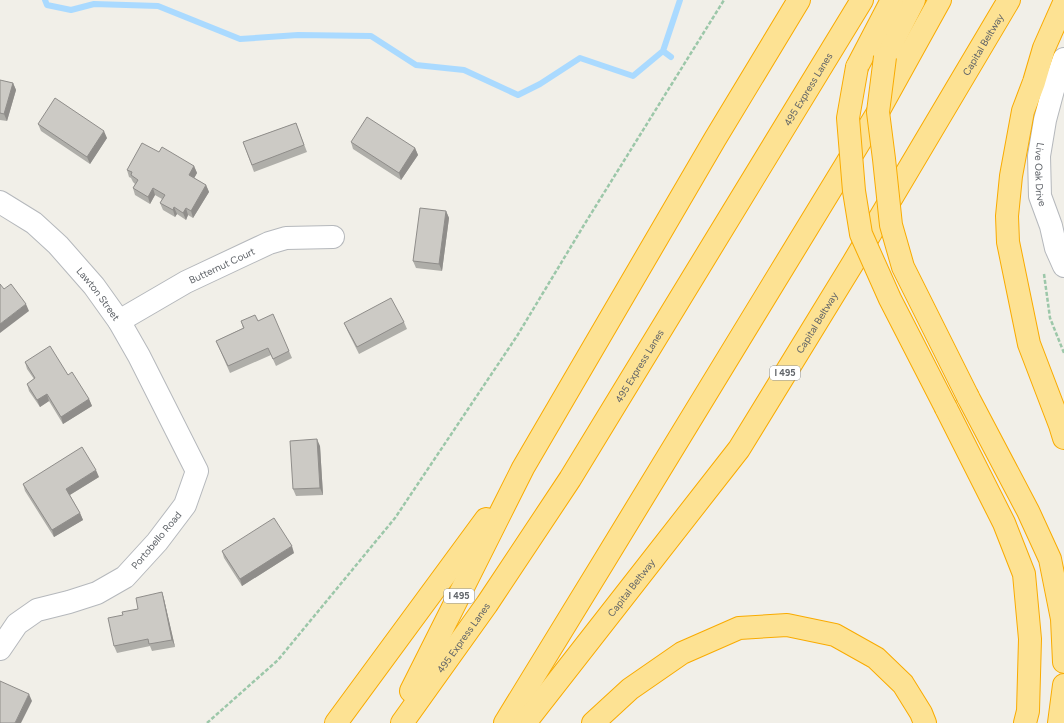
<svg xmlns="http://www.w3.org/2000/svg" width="1064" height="723" viewBox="0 0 1064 723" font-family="Figtree,sans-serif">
<rect width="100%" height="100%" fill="#f1efe8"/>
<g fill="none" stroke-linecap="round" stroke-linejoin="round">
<path stroke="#aadaff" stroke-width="6" d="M45,0l2,5 24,5 23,-6 64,2 82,33 58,-4 73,1 45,29 48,5 54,25 22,-11 40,-26 53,18 30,-25
M671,57l-8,-6 17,-51"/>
<g stroke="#b5b8bc" stroke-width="24">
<g id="street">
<path id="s1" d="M1064,59l-11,31 -8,30 -6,36 1,40 11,30 5,22 8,18"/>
<path id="s2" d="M0,202l34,21 24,22 36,41 25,35 20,35 58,115 -12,34 -28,37 -32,35 -28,16 -28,9 -32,8 -20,14 -17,25"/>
<path id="s3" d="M119,321l67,-39 83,-39 17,-5 47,-1"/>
</g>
</g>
<g stroke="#f9ab00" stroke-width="24">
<g id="highway">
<path d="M1064,3l-20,45 -10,34 -11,29 -12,65 -4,40 1,26 21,102 31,81 4,13"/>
<path d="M885,57l29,-57"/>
<path d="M857,67l35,-67"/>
<path d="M968,397l60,114 22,48 12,60 2,43"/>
<path d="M946,408l58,115 20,51 6,65 -2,72 -3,12"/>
<path d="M411,691l112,-223 192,-329 84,-139"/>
<path d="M336,723l150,-204"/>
<path id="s4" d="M402,723l85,-119 83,-125 292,-479"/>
<path d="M505,723l98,-160 275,-451 62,-112"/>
<path id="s5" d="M525,723l214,-274 114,-186 156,-263"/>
<path d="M593,723l37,-34 52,-36 57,-25 48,-3 48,10 41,23 27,26 18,29 4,10"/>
<path d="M1059,723l5,-38"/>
</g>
</g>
<path stroke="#9cc7a9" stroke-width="2.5" stroke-dasharray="4 2" stroke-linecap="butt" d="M1044,274l6,44 14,35
M207,723l71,-63 117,-142 122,-182 67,-111 140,-225"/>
<use href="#street" stroke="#fff" stroke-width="22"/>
<use href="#highway" stroke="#fde293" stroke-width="22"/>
<g stroke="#f9ab00" stroke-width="24" stroke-linecap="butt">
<path id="highway-bridge" d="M885,57l-7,55 6,47 7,66 12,42 65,130
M857,67l-9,51 6,73 7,43 29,65 56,109"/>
</g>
<use href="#highway-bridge" stroke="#fde293" stroke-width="22"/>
</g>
<path fill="#afaea9" d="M0,80l13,3 3,7 -9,31 -7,-1z
M296,123l11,29 -53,20 -11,-30z
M38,124l69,14 -17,26 -49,-33z
M351,142l64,6 3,7 -17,25 -48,-31z
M159,152l35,14 3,7 -3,5 12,7 3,7 -16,26 -5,-3 -2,5 -9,-6 -2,3 -12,-7 -3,-7 2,-4 -7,-4 -5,9 -15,-9 -2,-7 2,-4 -2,-2 -2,-4 -2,-1 -2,-7z
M446,211l3,7 -7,53 -26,-3 -3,-7z
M241,321h17l31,30 3,7 -16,8 -5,-11 -41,18 -14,-32 27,-13z
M404,322l3,7 -48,25 -12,-24 -3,-7z
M25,362l43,13 21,24 3,7 -29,18 -14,-23 -9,6 -11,-16 -2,-7 7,-5 -7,-10z
M320,446l3,49 -27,1 -3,-7z
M99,477l-29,18 10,18 3,7 -29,17 -29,-46 -2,-7z
M222,551l72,2 -52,33 -18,-28z
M162,592l2,7 11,48 -23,4 -2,-5 -33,7 -3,-7 9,-31 15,-6z"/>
<path fill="#8f8d8a" d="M13,83l3,7 -9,31 -3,-7z
M104,131l3,7 -17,26 -3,-7z
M415,148l3,7 -17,25 -2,-7z
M194,166l3,7 -5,9 -3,-7z
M206,185l3,7 -16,26 -2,-7z
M153,188l2,7 -5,9 -2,-7z
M174,207l3,7 -2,3 -2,-7z
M186,208l2,7 -2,5 -3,-7z
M446,211l3,7 -7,53 -3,-7z
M26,304l3,7 -29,22v-9z
M47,394l2,7 -9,6 -3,-7z
M89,399l3,7 -29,18 -2,-7z
M317,439l3,7 3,49 -3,-7z
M96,470l3,7 -31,19 -2,-7z
M80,513l3,7 -29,17 -2,-7z
M292,546l2,7 -52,33 -2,-7z
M162,592l2,7 11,48 -3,-7z
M29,694l3,7 -11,22h-6z"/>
<path fill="#cccac5" stroke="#8f8d8a" d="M0,80l13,3 -9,31 -4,-1z
M55,98l49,33 -17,26 -49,-33z
M367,117l48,31 -16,25 -48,-31z
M296,123l8,22 -52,20 -9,-23z
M142,143l17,9 3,-5 32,19 -5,9 17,10 -15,26 -5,-3 -3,5 -9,-6 -1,3 -13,-7 5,-8 -12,-7 -5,9 -15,-9 5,-8 -7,-5 1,-3 -5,-2z
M420,208l26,3 -7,53 -26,-3z
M0,284l4,5 7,-5 15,20 -26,20z
M391,298l13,24 -47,25 -13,-24z
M273,314l16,37 -16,8 -5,-11 -40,18 -12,-25 28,-13 -3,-7 14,-6 3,6z
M50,346l18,29 4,-3 17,27 -28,18 -14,-23 -10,6 -10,-16 8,-6 -10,-16z
M317,439l3,49 -27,1 -3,-48z
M82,447l14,23 -30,19 14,24 -28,17 -29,-46z
M274,518l18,28 -52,33 -18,-28z
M162,592l10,48 -23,4 -1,-5 -34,7 -6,-28 15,-3 -1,-3 16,-3 -2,-11z
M0,681l29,13 -14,29h-15z"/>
<g text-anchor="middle" stroke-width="3" stroke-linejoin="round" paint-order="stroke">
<g fill="#fff" stroke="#8f9295" stroke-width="1">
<rect x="770" y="366" width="30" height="14" rx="3"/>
<rect x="444" y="589" width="30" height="14" rx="3"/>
</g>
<g font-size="9" font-weight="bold" fill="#5f6368">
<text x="785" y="376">I 495</text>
<text x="459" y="599">I 495</text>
</g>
<g font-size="10" fill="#5f6368" stroke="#fff">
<text dy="4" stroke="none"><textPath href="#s5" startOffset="820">Capital Beltway</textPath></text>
<text dy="4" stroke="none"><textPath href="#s4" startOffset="753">495 Express Lanes</textPath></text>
<text dy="4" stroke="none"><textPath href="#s1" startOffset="119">Live Oak Drive</textPath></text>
<text dy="4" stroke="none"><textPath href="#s3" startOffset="117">Butternut Court</textPath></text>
<text dy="4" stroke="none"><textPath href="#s2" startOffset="136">Lawton Street</textPath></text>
<text dy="4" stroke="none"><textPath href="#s5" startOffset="496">Capital Beltway</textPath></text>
<text dy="4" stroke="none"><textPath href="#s4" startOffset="429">495 Express Lanes</textPath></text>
<text transform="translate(156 540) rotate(-50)" y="4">Portobello Road</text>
<text dy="4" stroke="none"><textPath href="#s5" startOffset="172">Capital Beltway</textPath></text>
<text dy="4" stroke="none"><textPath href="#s4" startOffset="105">495 Express Lanes</textPath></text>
</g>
</g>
</svg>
